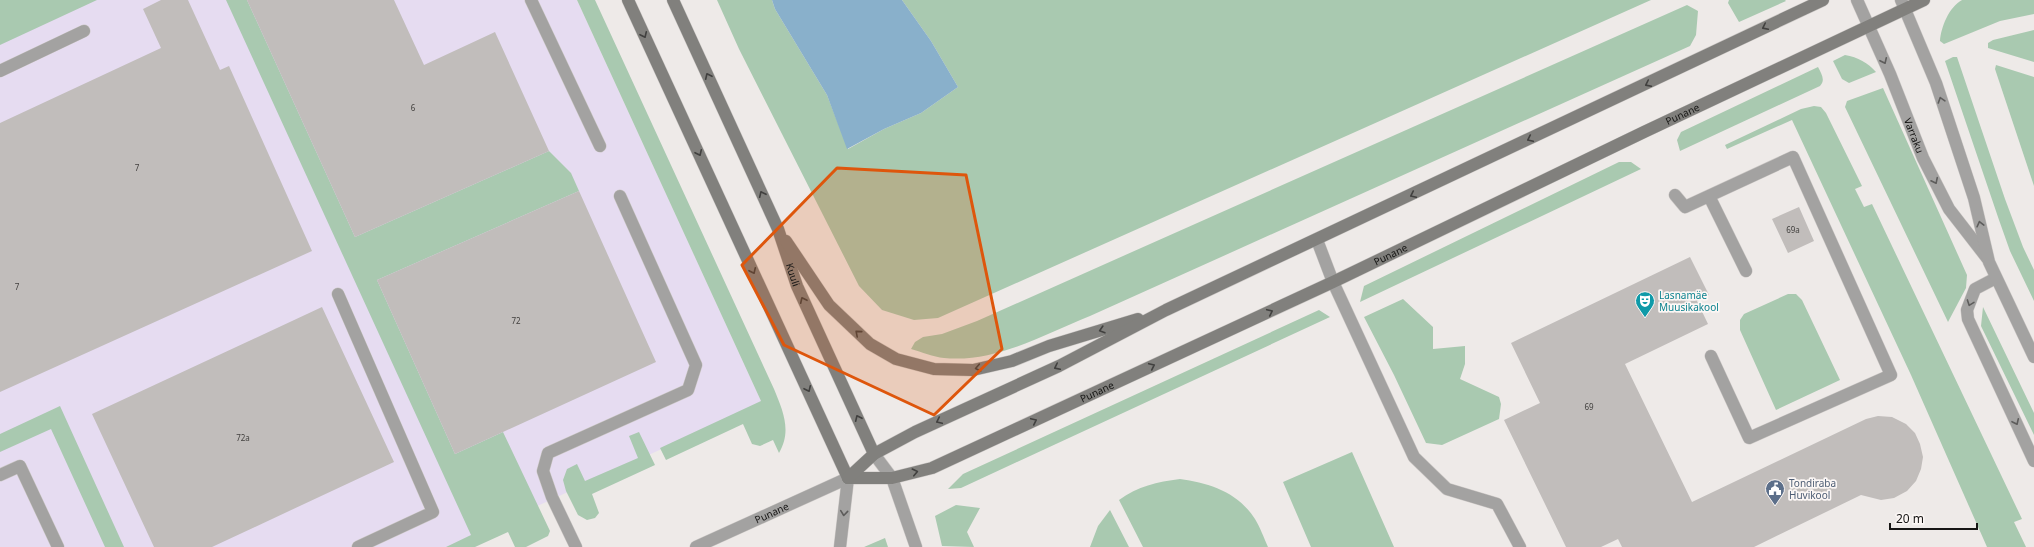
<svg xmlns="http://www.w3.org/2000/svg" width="2034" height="547" viewBox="0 0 2034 547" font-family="'Noto Sans',sans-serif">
<rect width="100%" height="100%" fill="#eeeae8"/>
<path fill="#e6dcf1" d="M94,0h483l185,403 -314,144h-448v-504z"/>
<path fill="#a9c9b0" d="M0,0h97l-97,45z
M226,0h21l108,237 194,-86 22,22 8,18 -202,89 78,174 48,-22 47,99 -2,5 -22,11h-11l-7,-15 -33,15h-29l25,-12z
M577,0h18l179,389c9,22 18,42 5,64l-6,-13 -13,6 -8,-2 -9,-20 -77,36 -6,-12 101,-47z
M717,0h55l3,9 52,86 21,54 36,-20 37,-16 37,-26 -27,-46 -29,-41h749l-713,318 -24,2 -32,-10 -23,-24 -120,-237z
M1729,0h56l1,1 -47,21 -11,-19z
M1962,0h72v14l-34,7 -56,23 -4,-3c1,-14 9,-34 22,-41z
M1687,5l11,6 -2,24 -6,11 -600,270c-47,19 -95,47 -146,42 -11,-1 -22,-6 -33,-9l4,-7 8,-5 19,-3 35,-13z
M2034,30v32l-46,-14v-5l5,-3z
M1845,55c13,2 23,8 31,17l-27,11 -7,-4 -9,-18z
M1953,57h4l48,142 18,48 11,23v31l-24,-50 -11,-31 -54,-159z
M1996,65l38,12v109l-39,-117z
M1818,67c3,6 8,13 2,19l-140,65 -3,-11 4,-8z
M1883,88l84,187 -1,13 -18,34 -103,-215 2,-6z
M1814,106l7,1 5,6 36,73 -7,3 9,18 8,-3 150,315 -8,3 12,25h-39l-76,-172 -119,-255 -65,29 -2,-4 76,-36z
M1619,162h12l10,7 -281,133 4,-16z
M1788,294h8l6,6 38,80 -64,30 -36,-80v-10l4,-6z
M1403,299l30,28v22l32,-3v18l-5,15 39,18 2,7 -2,15 -57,26 -16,-2 -32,-68 -30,-58z
M1983,307l51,106v22l-53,-109z
M1319,310l11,7 -369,171 -13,1 15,-15z
M60,406l64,141h-19l-54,-118 -51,23v-18z
M639,432l16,33 -63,29 7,19 -4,5 -8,2 -9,-5 -12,-24 -3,-11 4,-11 10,-5 8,17 53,-23 -9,-22z
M1352,452l42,95h-83l-28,-65z
M1180,479c29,4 58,13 75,40 5,8 9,19 13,28h-125l-24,-47c19,-14 38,-18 61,-21z
M956,505l24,3 -13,24 7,15 -32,-1 -7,-30z
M1110,510l19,37h-39l8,-21z
M885,538l3,9h-24z"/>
<path fill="#89b0cb" d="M772,0h130l29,41 27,46 -37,26 -37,16 -37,20 -20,-54 -52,-86z"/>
<path fill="#c1bdbb" d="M161,0h27l32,70 9,-4 83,185 -312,141v-269l161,-75 -18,-39z
M247,0h147l30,65 71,-33 54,119 -194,86z
M579,191l77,171 -201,92 -78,-174z
M1799,207l15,34 -26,12 -16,-34z
M1690,257l19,38 -12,6 11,23 -83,40 67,138 174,-83 12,-3 14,1 14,7 9,9 5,11 3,13 -2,12 -5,12 -9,10 -13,7 -13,2 -20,-5 -107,52h-132l-4,-8 -17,8h-35l-62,-127 36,-17 -29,-60z
M322,307l72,155 -182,85h-58l-62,-133z"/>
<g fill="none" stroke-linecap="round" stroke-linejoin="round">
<g stroke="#ccc8c6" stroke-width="13">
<path id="service" d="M531,0l69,146
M0,71l84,-40
M1675,195l10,12 108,-50 98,218 -142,63 -38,-82
M1709,196l37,75
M1317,240l16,42 81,175 33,32 50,15 23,43
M1996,278l-21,11 -8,21 1,9 66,142
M338,294l95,218 -75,35
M0,475l20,-9 38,81
M576,547l-24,-50 -9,-26 5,-18 140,-63 8,-25 -76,-169"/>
</g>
<g stroke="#ccc8c6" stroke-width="13">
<path id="minor" d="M874,454l18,24 24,69
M840,547l8,-69"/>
</g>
<g stroke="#ccc8c6" stroke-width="13">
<g id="tertiary">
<path id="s1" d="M1857,0l33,74 33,84 26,51 38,49"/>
<path d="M1901,0l35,83 38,115 15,64 45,95"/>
<path id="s2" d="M696,547l152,-69"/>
</g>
</g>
<g stroke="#ccc8c6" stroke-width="13">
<g id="secondary">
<path d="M628,0l220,478"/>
<path id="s3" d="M673,0l105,229 19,57 77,168"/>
<path d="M786,241l43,64 41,39 26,15 38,10 39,1 39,-9 37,-15 89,-27"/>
<path id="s4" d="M848,478h44l40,-10 401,-186 311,-150 280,-132"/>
<path d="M848,478l26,-24 41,-22 144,-66 107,-56 657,-310"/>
</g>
</g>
<use href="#service" stroke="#a3a2a1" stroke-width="12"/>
<use href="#minor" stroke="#a3a2a1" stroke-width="12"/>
<use href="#tertiary" stroke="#a3a2a1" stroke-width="12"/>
<use href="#secondary" stroke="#81807d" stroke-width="12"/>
</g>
<defs><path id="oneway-chevron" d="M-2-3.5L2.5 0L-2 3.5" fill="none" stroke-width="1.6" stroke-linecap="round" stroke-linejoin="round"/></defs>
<g stroke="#41403f">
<use href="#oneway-chevron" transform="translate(1765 27) rotate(154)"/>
<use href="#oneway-chevron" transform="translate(644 35) rotate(65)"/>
<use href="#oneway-chevron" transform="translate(708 76) rotate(-115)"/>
<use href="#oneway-chevron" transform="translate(1648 84) rotate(154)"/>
<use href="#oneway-chevron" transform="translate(1530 139) rotate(155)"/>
<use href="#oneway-chevron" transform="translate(699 153) rotate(65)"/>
<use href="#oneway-chevron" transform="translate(762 194) rotate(-115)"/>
<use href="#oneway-chevron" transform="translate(1413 195) rotate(155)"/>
<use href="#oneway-chevron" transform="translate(753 271) rotate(65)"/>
<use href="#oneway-chevron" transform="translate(803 300) rotate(-115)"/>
<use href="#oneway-chevron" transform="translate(1270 312) rotate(-25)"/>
<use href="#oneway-chevron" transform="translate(1102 330) rotate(163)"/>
<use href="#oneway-chevron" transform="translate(858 333) rotate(-139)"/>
<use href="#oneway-chevron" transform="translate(1152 366) rotate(-25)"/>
<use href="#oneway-chevron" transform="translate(1057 367) rotate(154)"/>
<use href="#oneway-chevron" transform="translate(978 368) rotate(169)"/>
<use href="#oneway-chevron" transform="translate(808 389) rotate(65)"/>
<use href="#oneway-chevron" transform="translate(858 418) rotate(-115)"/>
<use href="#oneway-chevron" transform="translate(939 421) rotate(155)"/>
<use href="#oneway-chevron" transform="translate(1034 421) rotate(-25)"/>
<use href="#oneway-chevron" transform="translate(915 472) rotate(-13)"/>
</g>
<g stroke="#5d5c5b">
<use href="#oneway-chevron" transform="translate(1884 61) rotate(65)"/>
<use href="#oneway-chevron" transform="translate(1941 100) rotate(-108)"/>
<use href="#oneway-chevron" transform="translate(1935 181) rotate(64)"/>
<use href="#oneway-chevron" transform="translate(1980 224) rotate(-104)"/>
<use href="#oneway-chevron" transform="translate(1970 303) rotate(110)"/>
<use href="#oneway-chevron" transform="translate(2016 422) rotate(65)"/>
<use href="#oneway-chevron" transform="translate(844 513) rotate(96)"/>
</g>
<path fill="#de560c" fill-opacity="0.2" stroke="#de560c" stroke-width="3" stroke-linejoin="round" d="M837,168l129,7 36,174 -68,66 -150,-70 -42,-80z"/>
<defs>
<g id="theatre-pin" transform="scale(1)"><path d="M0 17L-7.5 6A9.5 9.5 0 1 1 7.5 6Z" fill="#0f9aa8" stroke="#fcf7f5"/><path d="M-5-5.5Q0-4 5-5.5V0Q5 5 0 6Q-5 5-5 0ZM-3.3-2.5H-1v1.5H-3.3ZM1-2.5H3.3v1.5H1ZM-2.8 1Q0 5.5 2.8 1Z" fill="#fff"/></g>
<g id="civic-pin" transform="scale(1)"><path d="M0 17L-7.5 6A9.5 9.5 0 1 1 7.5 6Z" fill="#5c6f8a" stroke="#fcf7f5"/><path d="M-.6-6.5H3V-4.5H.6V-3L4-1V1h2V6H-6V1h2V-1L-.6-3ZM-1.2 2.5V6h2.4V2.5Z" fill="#fff"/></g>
</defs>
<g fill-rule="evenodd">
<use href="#theatre-pin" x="1645" y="301"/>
<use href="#civic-pin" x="1775" y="489"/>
</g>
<g text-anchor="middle" stroke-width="3.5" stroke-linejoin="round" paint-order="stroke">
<g font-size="8" fill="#42403e">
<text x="413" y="111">6</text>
<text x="137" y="171">7</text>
<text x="1793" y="233">69a</text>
<text x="17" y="290">7</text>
<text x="516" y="324">72</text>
<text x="1589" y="410">69</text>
<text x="243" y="441">72a</text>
</g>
<g font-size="10" fill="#171615" stroke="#fcf7f5">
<text dy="4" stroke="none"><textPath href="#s4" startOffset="915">Punane</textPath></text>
<text dy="4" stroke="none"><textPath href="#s1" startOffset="147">Varraku</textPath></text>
<text dy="4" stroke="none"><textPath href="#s4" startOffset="591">Punane</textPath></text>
<text dy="4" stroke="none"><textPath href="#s3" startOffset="300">Kuuli</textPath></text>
<text dy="4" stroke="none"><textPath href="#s4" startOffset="267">Punane</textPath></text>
<text dy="4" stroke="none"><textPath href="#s2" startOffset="83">Punane</textPath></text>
</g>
<g font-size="10" fill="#0d838f" stroke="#fcf7f5" text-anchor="start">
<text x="1659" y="299">Lasnamäe<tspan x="1659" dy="12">Muusikakool</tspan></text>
</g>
<g font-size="10" fill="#4e5e75" stroke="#fcf7f5" text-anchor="start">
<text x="1789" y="487">Tondiraba<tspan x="1789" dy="12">Huvikool</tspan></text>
</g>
</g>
<path d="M1890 523v6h87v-6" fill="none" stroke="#171615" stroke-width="2"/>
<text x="1896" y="523" font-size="12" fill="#171615" stroke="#fcf7f5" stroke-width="3" paint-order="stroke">20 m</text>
</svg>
